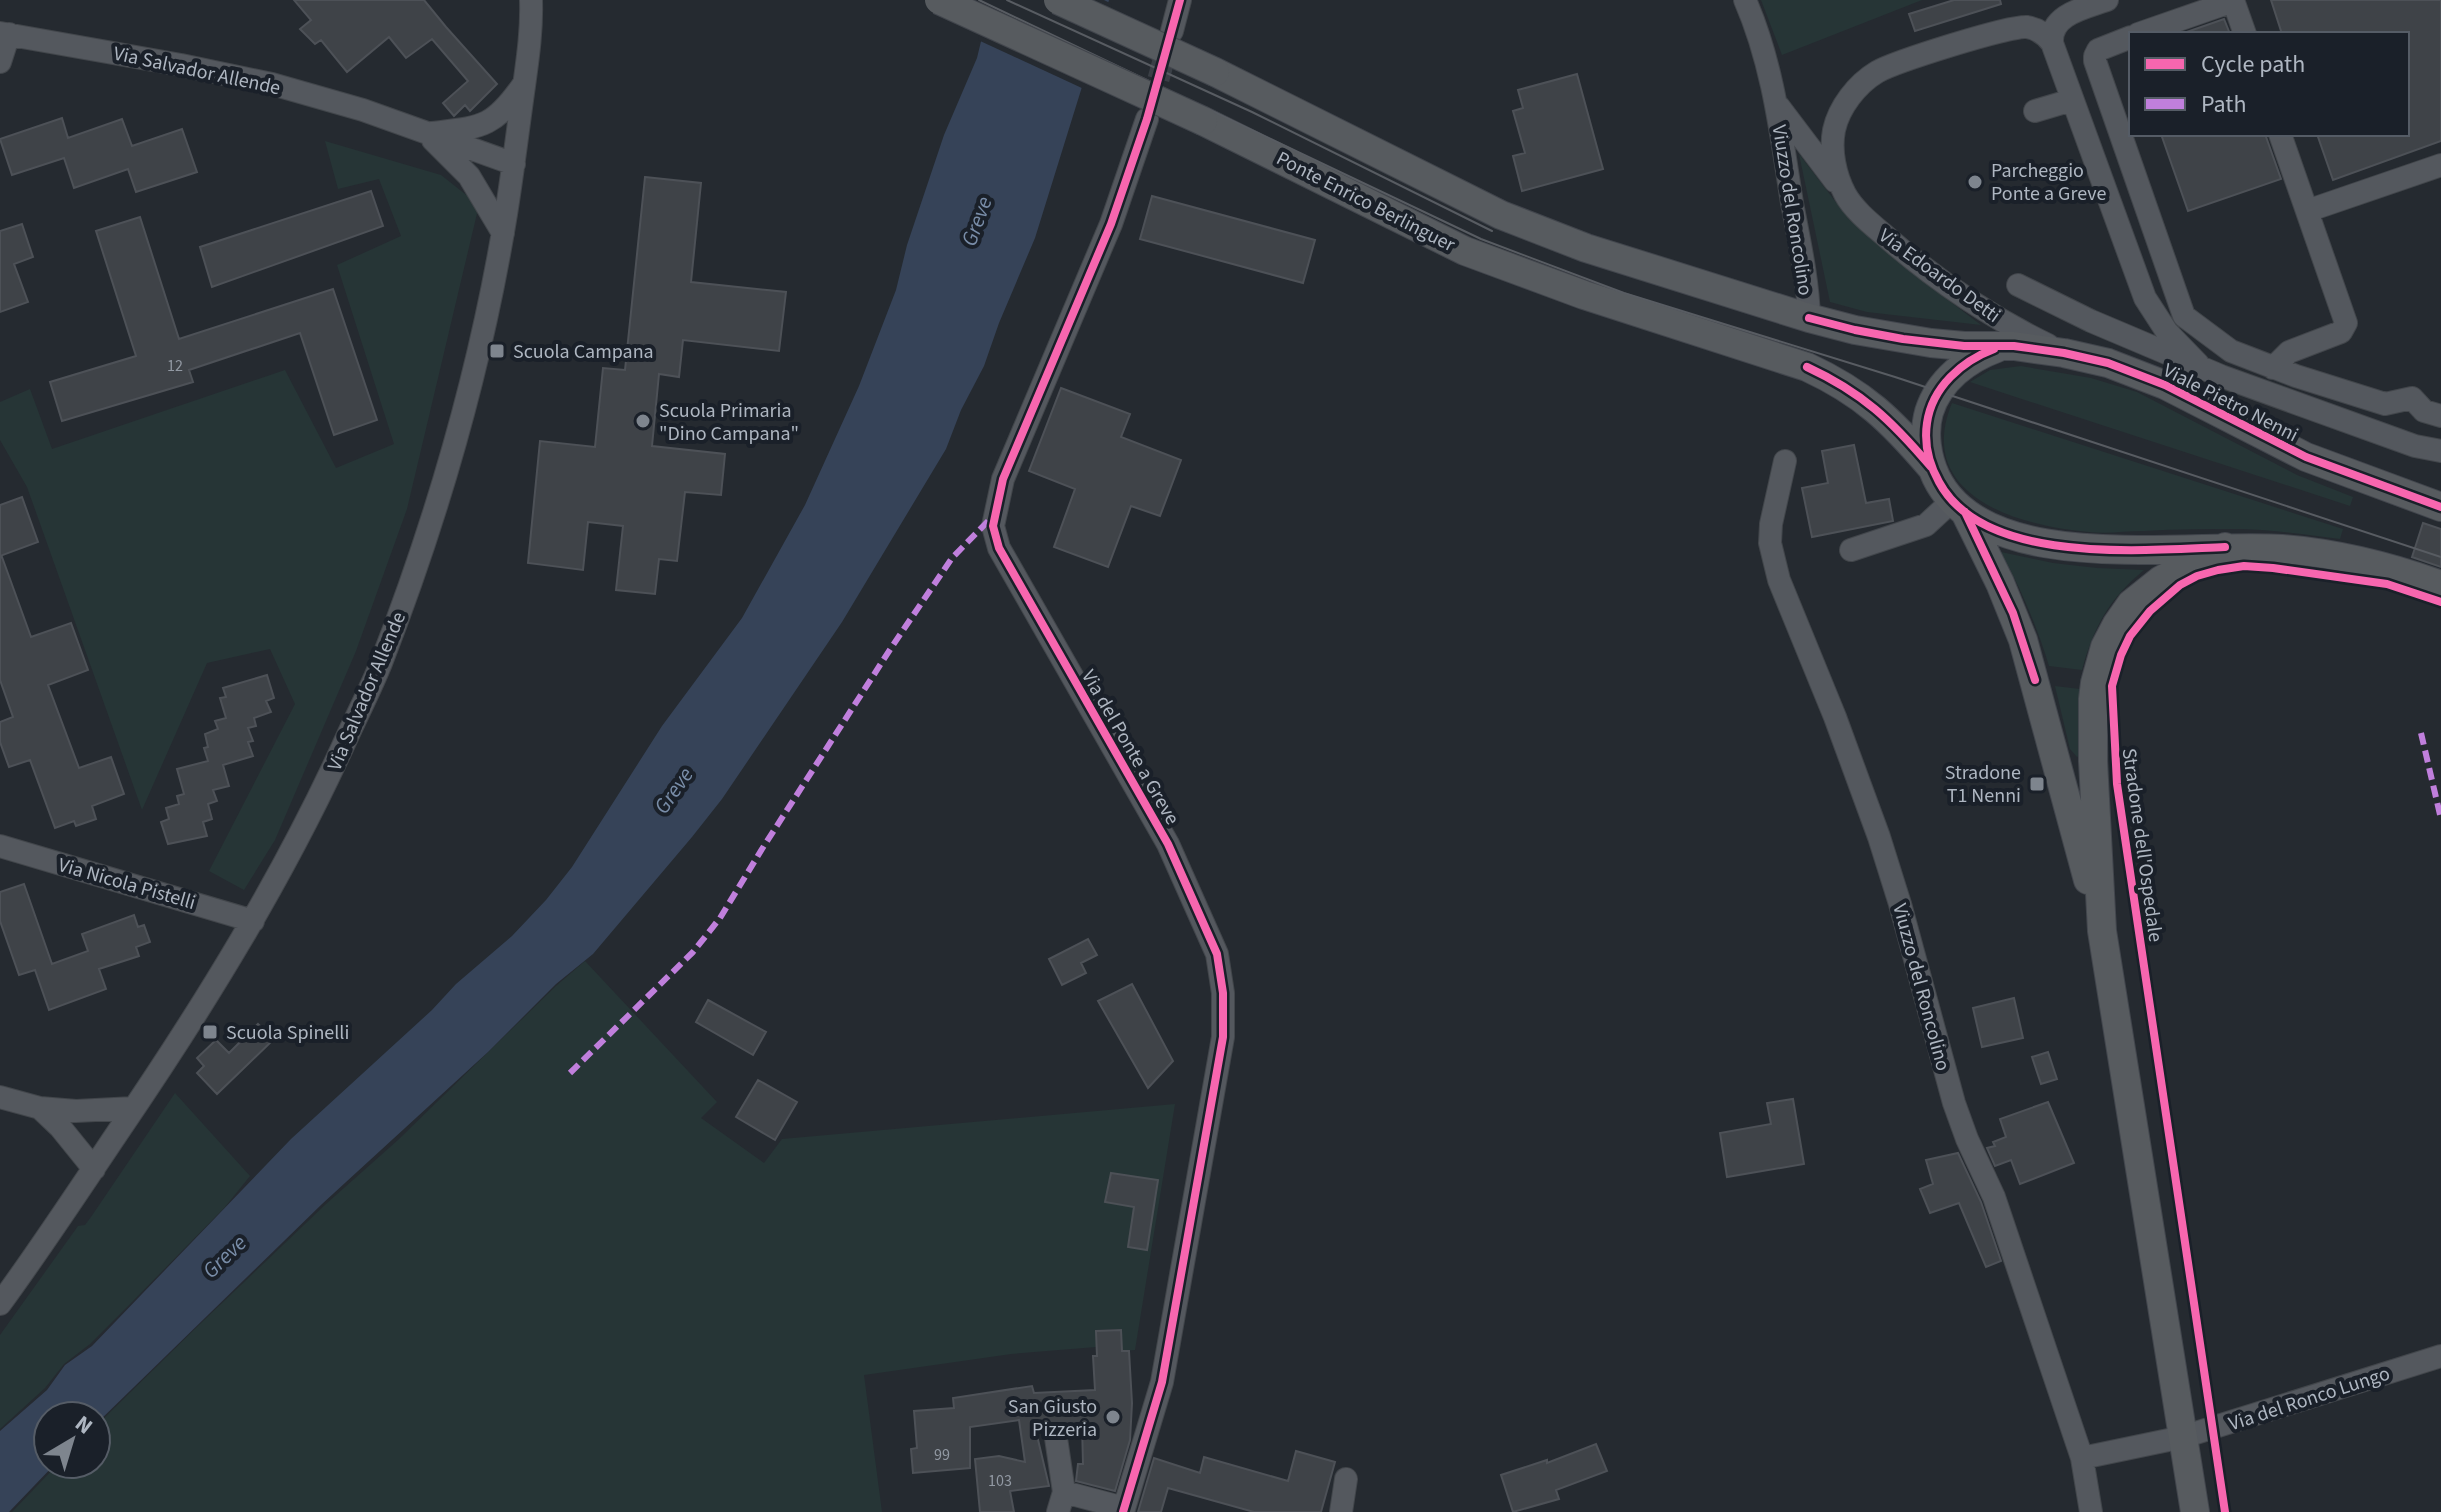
<svg xmlns="http://www.w3.org/2000/svg" width="2441" height="1512" viewBox="0 0 2441 1512" font-family="'Source Sans 3',sans-serif">
<rect width="100%" height="100%" fill="#252a30"/>
<path fill="#263536" d="M1761,0h161l-140,55z
M325,141l116,34 38,30 -72,304 -51,142 -81,189 -31,50 -35,-19 86,-167 -25,-55 -63,14 -65,147 -115,-323 -27,-47v-38l30,-13 22,60 233,-79 51,98 58,-24 -57,-179 64,-29 -22,-57 -41,10z
M1799,154l49,64 58,50 75,57 -114,-13 -37,-10z
M2021,366l70,12 46,14 160,83 56,22 -3,9 -380,-124 20,-12z
M1952,403l391,126 -3,10c-33,-4 -65,-9 -98,-10 -33,0 -66,0 -98,2 -18,0 -37,3 -55,1 -71,-6 -175,-36 -137,-129z
M2001,552l52,11 44,5 47,2c-35,29 -50,56 -62,100l-33,-4c-12,-40 -28,-77 -48,-114z
M2055,686l25,3 -2,15 4,50 -5,3 -7,-8z
M585,961l132,141 -16,16 63,45 18,-24 393,-35 -40,246 -13,1 -1,-22 -25,1v17l-85,7 -147,21 18,137h-870l46,-48h38v-38l103,-101 127,-121 72,-64 158,-154z
M175,1093l75,83 -25,31 -92,94 -43,43 -26,20 -19,24 -45,41v-94l78,-109 7,-1 6,-8z"/>
<path fill="#364358" d="M991,0h118l-74,238 -36,85 -15,43 -23,44 -15,39 -104,173 -120,177 -30,38 -99,117 -37,30 -68,68 -166,152 -226,220v-8h-48v48h7l-46,48h-9v-81l47,-41 18,-25 27,-19 199,-207 141,-129 24,-26 56,-48 34,-36 26,-33 90,-141 80,-108 63,-113 54,-119 37,-96 11,-45 37,-110 33,-77z"/>
<path fill="#252a30" d="M987,0h117l8,4 -28,85 -106,-49z"/>
<path fill="#3f4348" stroke="#4d5157" stroke-width="2" d="M294,0h130l22,27 51,57 -27,27 -5,-6 -11,11 -11,-13 25,-22 -36,-42 -26,19 -17,-21 -42,35 -26,-32 -6,4 -15,-15 11,-9z
M1954,0h46l1,4 -86,27 -6,-17z
M2271,0h170v141l-108,39 -16,-46h90v-100h-125z
M2224,19l6,15h-49z
M1577,74l26,95 -81,22 -9,-35 12,-3 -12,-42 10,-3 -5,-18z
M62,118l6,20 54,-19 10,27 50,-17 15,43 -61,20 -8,-23 -54,19 -10,-30 -52,17 -12,-36z
M2161,134h104l16,45 -93,32z
M645,177l56,6 -10,99 95,10 -7,59 -96,-11 -4,37 -20,-3 -7,72 73,8 -4,41 -36,-3 -8,69 -18,-2 -4,35 -39,-4 7,-64 -35,-4 -5,48 -55,-7 12,-122 55,6 8,-79 22,2z
M371,191l12,35 -171,61 -12,-40z
M1152,196l163,44 -12,43 -163,-44z
M140,217l39,122 154,-50 44,131 -43,15 -34,-102 -111,37 4,12 -131,39 -12,-39 86,-26 -40,-125z
M22,224l11,33 -19,7 14,38 -28,10v-81z
M1061,388l69,26 -9,23 60,23 -21,56 -29,-10 -23,61 -54,-20 21,-58 -46,-18z
M1854,445l12,58 23,-4 4,22 -81,16 -10,-49 26,-5 -6,-32z
M22,497l16,45 -38,14v-51z
M2423,523l18,6v38l-29,-10z
M2,557l29,80 40,-14 17,47 -40,15 31,83 32,-11 13,37 -32,12 4,13 -20,7 -2,-5 -19,7 -25,-68 -21,7 -9,-25v-20l13,-5 -13,-37v-122z
M267,675l7,23 -8,3 5,11 -17,6 2,8 -8,2 5,13 -5,1 5,14 -30,9 6,21 -16,4 4,11 -9,3 4,15 -9,3 4,14 -39,8 -7,-22 8,-3 -3,-11 13,-4 -2,-8 7,-2 -7,-25 31,-8 -4,-13 4,-1 -3,-13 13,-5 -3,-8 11,-3 -6,-20 6,-1 -3,-9z
M24,884l28,80 36,-13 -6,-17 52,-19 4,12 6,-2 6,17 -14,5 3,9 -40,13 7,20 -57,21 -14,-40 -16,5 -19,-54v-29z
M1088,939l9,16 -16,8 5,10 -24,12 -13,-26z
M1132,984l41,77 -25,27 -50,-87z
M2014,998l9,40 -41,9 -9,-39z
M708,1000l58,32 -13,23 -57,-33z
M258,1024l16,15 -57,55 -20,-21 7,-7 -7,-8 19,-18 13,13z
M2048,1052l9,27 -16,5 -9,-27z
M758,1080l39,22 -22,38 -39,-23z
M1793,1099l11,65 -77,13 -7,-44 51,-9 -4,-21z
M2048,1102l26,61 -54,21 -9,-24 -16,6 -8,-18 8,-2 -2,-4 13,-5 -6,-18z
M1958,1153l23,49 20,59 -15,6 -27,-64 -29,10 -10,-24 13,-5 -7,-24z
M1111,1173l47,7 -11,70 -19,-3 6,-40 -29,-5z
M1121,1330l1,21h7l3,52 -2,37 -15,51 -39,-10 2,-17h5l-1,-39 -27,-1 -20,3 14,59 -39,5 4,21h-34l-5,-53 24,-3 26,6 -6,-42 -49,7v41l-57,5 -2,-24 6,-1 -3,-37 40,-3 -1,-10 79,-12 2,7 61,-3 -2,-34h4l-1,-25z
M1596,1444l11,27 -51,19 3,9 -46,13 -12,-37 46,-15v3z
M1296,1451l39,11 -14,50h-67l-86,-24 -7,24h-23l16,-54 46,15 4,-16 84,24z"/>
<g fill="none" stroke-linecap="round" stroke-linejoin="round">
<path stroke="#3a3f46" stroke-width="22" stroke-dasharray="22 11" stroke-linecap="butt" d="M1150,111l20,-75"/>
<g stroke="#42464b" stroke-width="24">
<path id="minor" d="M1745,0c28,64 36,134 47,203 7,37 16,77 17,115
M2233,0l12,34
M1172,31l8,-31
M0,33l181,32 91,19 91,26 151,54
M2138,34l95,-33
M2131,37l-33,13 -3,6v5l89,255 47,35 65,25 89,28 27,-6 12,13 17,5
M2052,43c-2,-29 33,-35 55,-43
M0,62l9,-28
M1779,107l56,74
M2035,111l37,-11
M432,133c50,-6 61,-5 91,-48
M433,140l36,36 34,57
M2307,211l134,-46
M2018,285l73,36 130,55 194,70 26,5
M2048,345c-60,-29 -115,-67 -165,-111 -13,-11 -30,-25 -38,-40 -10,-19 -15,-43 -11,-64 5,-23 23,-46 43,-58 17,-10 133,-47 150,-45 11,2 19,8 25,16l93,255 22,34 31,32
M2273,368l16,-16 52,-20 5,-9 -66,-189
M1785,461l-14,63 -1,19 9,37 56,137 44,120 21,67 54,199 13,36 27,58 88,261 9,54
M1851,550l75,-25 26,-24
M0,846l253,75
M0,1097l40,11 36,3 58,-3
M40,1108l20,19 34,42
M0,1304c41,-56 79,-114 118,-172 86,-126 167,-257 230,-397 11,-24 23,-47 33,-72 56,-144 100,-296 125,-449 7,-43 12,-86 18,-128 4,-29 8,-57 7,-86
M1056,1438l8,54
M2082,1458l101,-21 258,-81
M1058,1512l6,-20 60,16
M1123,1512l39,-130 61,-345v-44l-6,-39 -49,-110 -169,-296 -6,-22 10,-47 108,-255 36,-105
M1341,1512l5,-33"/>
</g>
<g stroke="#42464d" stroke-width="30">
<path id="major" d="M1215,72l286,143 85,33 223,70 46,12 76,13 33,3h50l50,7 44,10 57,22 141,72 135,50
M1203,121l262,130 119,44 223,72c56,26 84,53 124,100
M1997,348c-30,11 -58,32 -68,64 -6,21 -2,46 7,65 49,102 253,65 346,72 53,4 109,18 159,36
M1965,512l35,71 23,57 65,240
M2195,1512l-93,-581 -9,-170v-62l2,-16 10,-36 12,-23 14,-20 30,-24 64,-33"/>
</g>
<use href="#minor" stroke="#54585e" stroke-width="22"/>
<use href="#major" stroke="#575b5f" stroke-width="28"/>
<path stroke="#585c62" stroke-width="2" d="M979,0l502,239 143,54 271,84 546,180
M1007,0l245,112 240,119"/>
<g stroke="#42464d" stroke-width="30" stroke-linecap="butt">
<path id="major-bridge" d="M939,0l264,121
M1058,0l157,72"/>
</g>
<use href="#major-bridge" stroke="#575b5f" stroke-width="28"/>
<path stroke="#c07fdc" stroke-width="6" stroke-dasharray="12 6" stroke-linecap="butt" d="M2421,733l20,86
M570,1073l123,-121 27,-34 42,-69 129,-201 61,-90 41,-42"/>
<g stroke="#1a2029" stroke-width="13">
<path id="cycleway" d="M1809,318l46,12 48,9 61,7h50l50,7 44,10 57,22 141,72 135,50
M1994,349c-32,12 -62,38 -67,74 -3,20 2,41 12,59 45,84 206,68 286,65
M1807,367c56,26 84,53 124,100
M1965,512l48,101 22,67
M1123,1512l39,-130 61,-345v-44l-6,-39 -49,-110 -169,-296 -6,-22 10,-47 108,-255 36,-105 33,-119
M2225,1512l-108,-728 -5,-98 9,-31 9,-19 20,-25 30,-26 17,-9 21,-6 26,-4 29,2 114,16 54,18"/>
</g>
<use href="#cycleway" stroke="#f766af" stroke-width="8"/>
</g>
<g fill="#7e858e" stroke="#1a2029" stroke-width="3">
<circle cx="1975" cy="182" r="8"/>
<rect x="489" y="343" width="16" height="16" rx="4"/>
<circle cx="643" cy="421" r="8"/>
<rect x="2029" y="776" width="16" height="16" rx="4"/>
<rect x="202" y="1024" width="16" height="16" rx="4"/>
<circle cx="1113" cy="1417" r="8"/>
</g>
<g text-anchor="middle" stroke-width="8" stroke-linejoin="round" paint-order="stroke">
<g font-size="16" fill="#9299a3">
<text x="175" y="371">12</text>
<text x="942" y="1460">99</text>
<text x="1000" y="1486">103</text>
</g>
<g font-size="20" fill="#aeb6c1" stroke="#1a2029">
<text transform="translate(197 70) rotate(12)" y="7">Via Salvador Allende</text>
<text transform="translate(1366 201) rotate(27)" y="7">Ponte Enrico Berlinguer</text>
<text transform="translate(1793 210) rotate(81)" y="7">Viuzzo del Roncolino</text>
<text transform="translate(1940 275) rotate(36)" y="7">Via Edoardo Detti</text>
<text transform="translate(2231 402) rotate(27)" y="7">Viale Pietro Nenni</text>
<text transform="translate(366 691) rotate(-67)" y="7">Via Salvador Allende</text>
<text transform="translate(1131 747) rotate(60)" y="7">Via del Ponte a Greve</text>
<text transform="translate(2143 845) rotate(82)" y="7">Stradone dell'Ospedale</text>
<text transform="translate(127 883) rotate(16)" y="7">Via Nicola Pistelli</text>
<text transform="translate(1922 987) rotate(75)" y="7">Viuzzo del Roncolino</text>
<text transform="translate(2309 1398) rotate(-18)" y="7">Via del Ronco Lungo</text>
</g>
<g font-size="20" fill="#aeb6c1" stroke="#1a2029" text-anchor="start">
<text x="1991" y="177">Parcheggio<tspan x="1991" dy="23">Ponte a Greve</tspan></text>
<text x="513" y="358">Scuola Campana</text>
<text x="659" y="417">Scuola Primaria<tspan x="659" dy="23">"Dino Campana"</tspan></text>
<text x="2021" y="779" text-anchor="end">Stradone<tspan x="2021" dy="23">T1 Nenni</tspan></text>
<text x="226" y="1039">Scuola Spinelli</text>
<text x="1097" y="1413" text-anchor="end">San Giusto<tspan x="1097" dy="23">Pizzeria</tspan></text>
</g>
<g font-size="22" font-style="italic" fill="#798da8" stroke="#1a2029">
<text transform="translate(976 221) rotate(-70)" y="8">Greve</text>
<text transform="translate(673 790) rotate(-55)" y="8">Greve</text>
<text transform="translate(224 1256) rotate(-44)" y="8">Greve</text>
</g>
</g>
<rect x="2129" y="32" width="280" height="104" fill="#1a2029" stroke="#555c66" stroke-width="2"/>
<rect x="2145" y="58" width="40" height="12" fill="#f766af" stroke="#555c66" stroke-width="2"/>
<text x="2201" y="72" font-size="24" fill="#aeb6c1">Cycle path</text>
<rect x="2145" y="98" width="40" height="12" fill="#c07fdc" stroke="#555c66" stroke-width="2"/>
<text x="2201" y="112" font-size="24" fill="#aeb6c1">Path</text>
<g transform="translate(72 1440) rotate(38)"><circle r="38" fill="#1a2029" stroke="#555c66" stroke-width="2"/>
<path d="M0-6L14 30L0 20L-14 30Z" fill="#7e858e"/>
<text y="-12" font-size="22" font-weight="bold" text-anchor="middle" fill="#aeb6c1">N</text>
</g>
</svg>
